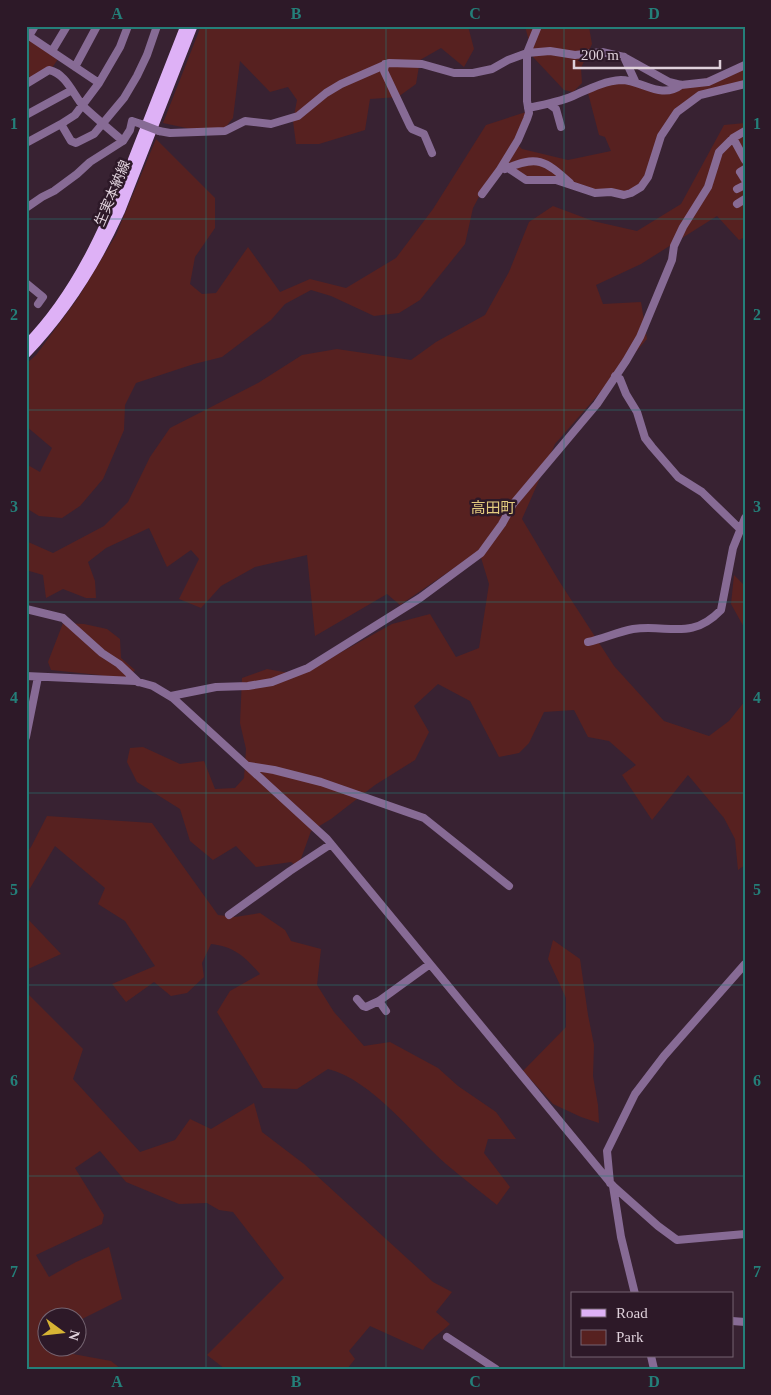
<svg xmlns="http://www.w3.org/2000/svg" width="771" height="1395" viewBox="0 0 771 1395" font-family="'Times New Roman','Noto Sans JP',serif">
<rect width="100%" height="100%" fill="#382232"/>
<path fill="#572120" d="M201,26h267l6,23 -10,18 -23,-19 -21,12 -4,24 -18,13 -28,2 -5,31 -46,14h-23l-3,-23 4,-21 -9,-13 -18,5 -30,-31 -7,57 -14,17 -56,-12z
M525,26h66l-2,1 3,17 -11,24 1,15 -9,9 -9,-2 -31,-33z
M26,37l32,22 -6,9 -26,14z
M745,66v16l-46,12 -29,25 -24,59 -18,15c-42,-3 -86,-9 -125,-24l14,-25 5,5 46,11 43,-9 -6,-14 -6,-2 -11,-42 24,-11h12l27,9 40,-8z
M526,112l-5,19 -40,62 -8,15 -8,36 -45,56 -21,13 -25,3 -43,-20 -20,-6 -26,14 -14,16 -49,37 -28,7 -58,19 -11,22 -1,25 -21,49 -23,27 -18,12 -23,-2 -13,-8v-44l14,8 12,-24 -26,-22v-62l10,-9 42,-57 38,-63 40,-96 59,59v30l-20,29 -5,27 12,10 14,-1 32,-46 32,45 30,-13 36,9 50,-30 37,-49 53,-84z
M745,123v114l-6,3 -22,-24 -76,48 -45,21 7,19 38,-2 6,37 -92,105 -33,75 37,62 55,85 50,55 45,15 20,-15 16,-20v164l-7,5 -3,-31 -11,-21 -36,-43 -36,45 -30,-45 14,-10 -27,-24 -21,-4 -14,-27 -30,2 -15,31 -10,10 -20,4 -29,-56 -32,-17 -24,22 15,26 -14,28 -40,25 -44,34 -20,12 -13,36 -7,-5 -35,5 -20,-21 -23,14 -23,-19 -10,-32 -43,-27 -10,-20 3,-14 13,-1 37,17 24,-3 11,28 20,-1 9,-10 2,-29 -6,-26 2,-45 25,-9 33,6 92,-51 38,-10 26,43 23,-9 10,-64 -10,-33 -79,54 -13,-11 -72,42 -8,-81 -52,12 -34,19 -20,22 -22,-9 20,-40 -8,-9 -24,17 -18,-39 -43,20 -18,14 7,19 1,17h-10l-23,-9 -17,9 -3,-23 -17,-5v-29l27,12 51,-27 24,-24 22,-45 20,-29 88,-45 44,-28 35,-6 74,11 25,-18 49,-27 24,-43 20,-50 24,-16 40,15 44,10 44,-27 43,-79z
M734,575l11,11v43l-14,-25z
M63,623l21,1 23,5 13,10 1,19 14,12 -10,11 -26,-6 -48,-5 -3,-8z
M47,816l105,7 66,92 17,2 25,-4 25,17 6,11 30,8 -4,36 17,27 30,34 26,-4 48,26 20,18 38,26 20,27h-28l-4,14 26,34 -13,18c-17,-14 -35,-27 -51,-41 -33,-29 -74,-84 -118,-95l-31,20 -34,-1 -46,-76 13,-21 30,-17c-16,-18 -25,-27 -49,-30l-9,19 2,14 -17,16 -16,3 -17,-14 -28,20 -14,-18 43,-18 -30,-45 -27,-17 7,-16 -50,-42 -29,49v-42l5,-6z
M26,917l35,37 -35,16z
M553,940l27,19 8,56 6,30 -1,31 5,29 1,18 -18,-6 -28,-13 -30,-33 43,-44v-29l-18,-39z
M26,992l57,57 -10,30 67,73 35,-12 15,-21 21,10 43,-26 8,29 42,32 129,118 19,10 -16,20 14,12c-9,9 -21,15 -27,26l-53,-24 -21,25 6,8 -8,10h-122l-18,-14 77,-77 -51,-66 -14,-2 -12,-7 -28,1 -53,-22 -26,-31 -25,17 29,47 -2,9 -66,31 13,22 27,-15 33,-15 13,52 -44,22v-3h-30v30h24l1,6 38,7 10,8h-89l-6,-3z"/>
<g fill="none" stroke-linecap="round" stroke-linejoin="round">
<path stroke="#876b95" stroke-width="8" d="M128,26l-8,21 -21,36 -24,32 -14,9 10,17 5,2 18,-9 30,-36 13,-22 10,-21 10,-29
M26,34l73,49
M29,36l6,-10
M52,51l15,-25
M624,57l11,24
M385,64l-1,7 26,55 2,3 12,5 8,19
M75,67l22,-41
M26,84l23,-14c18,4 24,25 35,37 13,12 26,23 39,34
M549,104l7,5 5,18
M528,108c15,-3 31,-6 45,-12 16,-7 31,-15 48,-16 21,0 40,20 60,5
M26,115l46,-25
M159,131l11,2 55,-2 20,-10 26,3 27,-8 28,-23 15,-9 48,-21 33,1 32,9h19l19,-4 16,-9 19,-7 23,-2 25,4 27,-3 22,5 45,25 12,3 27,-3 37,-17
M733,138l12,22
M26,143l35,-19
M508,168l18,12h30l39,13 16,-1 13,3 7,-2 10,-6 7,-10 13,-41 16,-24 23,-17 45,-11
M505,169c32,-14 40,-9 65,14
M745,169l-5,3 5,8
M737,189l8,-4
M482,194l17,-23 19,-31 9,-21 2,-6 -2,-12v-48l11,-27
M737,204l8,-5
M26,208l16,-11 12,-6 23,-17 13,-12 33,-21 7,-11 2,-9 9,3
M26,283l17,14 -5,7
M615,376l5,3 6,15 11,18 8,26 7,9 26,30 24,15 38,37
M26,609l37,9 39,35 17,11 19,18
M588,642c15,-3 29,-10 45,-13 36,-5 58,12 88,-19l12,-62 12,-30
M26,676l109,5 18,5 20,12 154,141 286,347 45,40 19,14 68,-6
M171,696l45,-9 32,-1 24,-4 36,-14 112,-70 61,-45 21,-29 11,-20 84,-100 29,-43 14,-24 32,-77 2,-14 9,-19 25,-40 11,-35 14,-14 12,-7
M26,737l12,-60
M249,766l25,4 47,12 103,36 85,68
M229,915l61,-44 41,-27
M357,999l6,7 3,1 13,-6 51,-37
M379,1001l7,10
M610,1183l-3,-32 28,-57 29,-38 81,-92
M613,1186l8,51 14,57
M732,1321l13,1
M447,1337l49,32
M651,1356l3,13"/>
<path stroke="#deb1f6" stroke-width="9" d="M26,345c51,-52 79,-118 106,-184 18,-45 35,-90 53,-135
M26,354c40,-42 70,-89 94,-142l73,-186"/>
<path stroke="#876b95" stroke-width="8" d="M141,124l18,7"/>
</g>
<path fill="none" stroke="#247f79" stroke-width="1" stroke-opacity="0.55" d="M206,26v1343M386,26v1343M564,26v1343M26,219h719M26,410h719M26,602h719M26,793h719M26,985h719M26,1176h719"/>
<g text-anchor="middle" stroke-width="5" stroke-linejoin="round" paint-order="stroke">
<g font-size="14" fill="#dfd1db" stroke="#2d1928">
<text transform="translate(112 193) rotate(-67)" y="5">生実本納線</text>
</g>
<g font-size="15" fill="#e3cb7f" stroke="#2d1928">
<text x="493" y="513">高田町</text>
</g>
</g>
<rect width="771" height="1395" fill="none" stroke="#2d1928" stroke-width="55"/>
<rect x="571" y="1292" width="162" height="65" fill="#2d1928" stroke="#746370"/>
<rect x="581" y="1309" width="25" height="8" fill="#deb1f6" stroke="#746370"/>
<text x="616" y="1318" font-size="15" fill="#dfd1db">Road</text>
<rect x="581" y="1330" width="25" height="15" fill="#572120" stroke="#746370"/>
<text x="616" y="1342" font-size="15" fill="#dfd1db">Park</text>
<g transform="translate(62 1332) rotate(105)"><circle r="24" fill="#2d1928" stroke="#746370"/>
<path d="M0-4L9 19L0 12L-9 19Z" fill="#d7b434"/>
<text y="-8" font-size="14" font-weight="bold" text-anchor="middle" fill="#dfd1db">N</text>
</g>
<path d="M574 60v8h146v-8" fill="none" stroke="#dfd1db" stroke-width="2.5"/>
<text x="581" y="60" font-size="15" fill="#dfd1db" stroke="#2d1928" stroke-width="4" paint-order="stroke">200 m</text>
<rect x="28" y="28" width="716" height="1340" fill="none" stroke="#247f79" stroke-width="2"/>
<g font-size="16" text-anchor="middle" font-weight="bold" fill="#247f79">
<text x="117" y="19">A</text>
<text x="296" y="19">B</text>
<text x="475" y="19">C</text>
<text x="654" y="19">D</text>
<text x="14" y="129">1</text>
<text x="757" y="129">1</text>
<text x="14" y="320">2</text>
<text x="757" y="320">2</text>
<text x="14" y="512">3</text>
<text x="757" y="512">3</text>
<text x="14" y="703">4</text>
<text x="757" y="703">4</text>
<text x="14" y="895">5</text>
<text x="757" y="895">5</text>
<text x="14" y="1086">6</text>
<text x="757" y="1086">6</text>
<text x="14" y="1277">7</text>
<text x="757" y="1277">7</text>
<text x="117" y="1387">A</text>
<text x="296" y="1387">B</text>
<text x="475" y="1387">C</text>
<text x="654" y="1387">D</text>
</g>
</svg>
